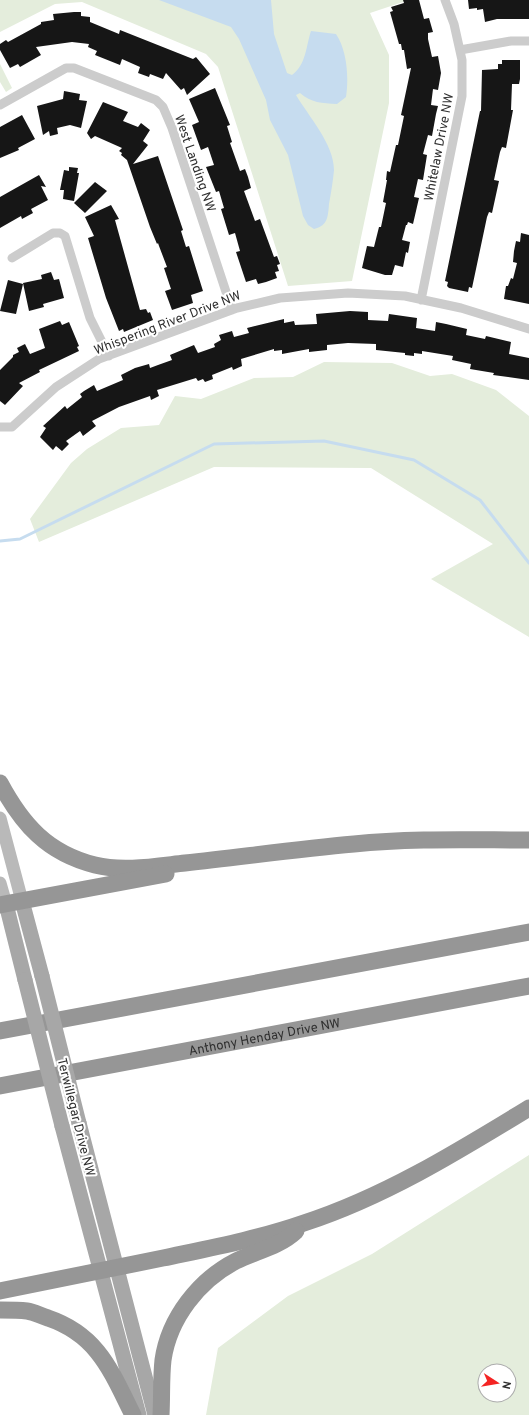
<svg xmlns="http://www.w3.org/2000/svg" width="529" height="1415" viewBox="0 0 529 1415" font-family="Overpass,sans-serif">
<rect width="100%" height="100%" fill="#fff"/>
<path fill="#e4eddc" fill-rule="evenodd" d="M0,0h409l-39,13 19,42v48l-37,178 -64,5 -70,-219 -12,-13 -124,-52 -27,2 -55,28z
M0,64l12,24 -6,4 -6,-10z
M324,362l68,1 38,13 22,-2 44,16 33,26v221l-98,-58 62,-35 -122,-76 -157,-1 -175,75 -9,-23 41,-56 16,-14 34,-21 38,-3 16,-29 26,3 53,-21 39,-1z
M529,1155v260h-323l12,-67 70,-52 84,-42zM485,1371h24v24h-24z"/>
<path fill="#c6dcef" d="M159,0h112l3,34 13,39 5,2c14,-10 14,-29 19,-44l25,3c11,16 13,44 10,63l-9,7c-15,-1 -26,-1 -37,-11l-4,2c13,22 38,49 38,75 -1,11 -3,23 -5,34 -1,12 -1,22 -15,25l-6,-4 -5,-9 -15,-61 -18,-35 -4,-20 -27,-61 -8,-12z"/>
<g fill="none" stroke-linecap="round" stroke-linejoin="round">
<path stroke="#c6dcef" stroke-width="3" d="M0,541l20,-2 194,-95 110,-3 90,19 66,40 49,63"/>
</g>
<path fill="#161616" d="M403,0h16l5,19 5,-1 4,14 -5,1v6l4,18 6,-1 3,17 -3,17 -5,-1 -2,16 7,1 -2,8 -4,22 -4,-1 -5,19 4,1 -4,25 -5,-1 -4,18 5,1 -6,26 -5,-2 -1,3h-1l-4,15 8,2 -2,11 -2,-1 -3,15 -8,-2 -3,10h-7l-23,-7 5,-22 7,1 5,-20h2l5,-24 -3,-1 4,-22h-1l1,-9 3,1 6,-27h2l6,-29 -3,-1 10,-47 -4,1 -3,-19h-2l-1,-6h-2l-9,-32 3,-1 -2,-4 13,-4z
M468,0h61v19h-32l-12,3 -2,-13 -6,1v-2l-8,1z
M74,12h7v4l9,1v5l29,12 1,-4 73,29 3,-2 14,17 -23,21 -3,-7 -3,2 -15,-17 -3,6 -13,-5 -1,3 -11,-4 2,-6 -18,-8 -2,6 -25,-10 2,-4 -9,-4 1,-3 -17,-2 -36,5 5,8 -21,12 -2,-3 -8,4 -10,-18v-6l6,-4 2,2 33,-18v-2l13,-2 -1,-6z
M502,60h18v19l-1,5h-7l-1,26h2l-7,38 -4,-1 -2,5 -6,28 5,1 -7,32 -3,-1 -2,5 -15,71 -3,-1 -1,5 -19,-4 -2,-2 1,-4 -3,-1 35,-170h1l1,-41 16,-1v-5h4z
M215,88l15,37 -3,1 5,16 -2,1 10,28 5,-2 3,8 3,11 -7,3 11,30 5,-2 14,38 3,-1 3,8 -3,1 2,6 -4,1 2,6 -11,4 -8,2 -2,-5 -10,3 -10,-30 4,-1 -5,-18 -6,2 -8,-26 3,-1 -5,-17 -3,1 -10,-25 8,-2 -6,-18 -7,3 -9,-25 7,-3 -10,-23z
M64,91l16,3 -1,6 8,1 -6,27 -11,-3 -13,3 1,6 -8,2 -1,-5 -6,4 -6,-29 26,-7z
M103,102l25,10 -5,9 15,6 3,-4 9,7 -7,11 5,4 -15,19 25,-8 25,74 -2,1 5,16 3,-1 14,45 -12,4 2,8 -21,7 -7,-19 6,-2 -7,-21 3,-1 -8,-21 -1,-3 -1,1 -7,-17 -23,-67 -6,-5 1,-2 -3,-2 3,-3 -27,-12 -4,3 -4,-6z
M22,115l13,24 -17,9 1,2 -19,8v-31z
M69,167l9,1 -1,5h2l-5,28 -11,-2 1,-9h-4l4,-20 5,1z
M39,175l7,12 -5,-1 7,14 -17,9 2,4 -11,6 -1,-3 -21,12v-31z
M95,182l12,9 -22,22 -11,-10z
M111,205l8,14 -4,1 25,90 6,-1 2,4 2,-1 3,8 -29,12 -1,-3 -4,2 -13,-33 -18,-60 6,-2 -9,-19z
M521,233l8,2v69l-25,-5 2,-13h2l3,-8 2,1 4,-16 -4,-1 1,-11 2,-10 4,1z
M51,272l3,8 5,-1 5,19 -21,6 1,3 -15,4 -6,-28 19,-4 -1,-4z
M8,280l15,4 -7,30 -16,-3z
M350,311l18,1v8l20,1 1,-7 28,4 -1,10 19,3 1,-9 10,2 21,5 -1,6 19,4 1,-3 25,6 -2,12 20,4v22l-36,-5 1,-2 -24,-4 1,-5 -19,-4 1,-4 -31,-5v3l-8,-1v3l-9,-1v-2l-29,-3v-6l-28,-1 -21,2v5l-18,2v-3l-27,5v-4l-8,1v-2l-33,10 1,7 -9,4 -1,-3 -20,8 1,4 -8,3 -2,-3 -5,2 -2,-3 -39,12 2,6 -8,4 -1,-4 -31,11 -27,14 4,5 -13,10 -3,-5 -14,10 3,3 -7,7 -6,-5 -3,4 -13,-13 6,-9 -3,-2 22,-20 2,3 15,-12 -2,-3 4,-3 10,-6 3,6 26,-11 -2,-5 14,-7 14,-4 1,4 8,-3 14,-5 -2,-5 24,-10 4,8 17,-6 -1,-3 7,-4 -2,-5 13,-4 2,6 15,-4 -2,-5 37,-9v4l10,-2 1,4 22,-1 -1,-10z
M60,321l2,4 7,-3 10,24 -2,1 2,4 -40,19 1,2 -21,11 4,3 -18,19 -5,-4v-31l13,-13v-2l6,-3 -2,-4 8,-4 5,10 15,-6 -6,-19z"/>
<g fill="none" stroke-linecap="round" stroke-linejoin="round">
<path stroke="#ccc" stroke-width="9" d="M460,50l51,-9h18
M0,105l66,-37h8l82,32 7,7 9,21 60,182
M12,258l41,-25h7l5,3 25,82 19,38
M421,300l41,-204v-36l-8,-36 -9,-24
M0,427h12l44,-40 43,-28 138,-51 43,-10 68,-5 57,3 56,12 68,21"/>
<path stroke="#b9b9b9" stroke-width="13" d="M0,818l22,83
M0,883l6,21"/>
<path stroke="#a7a7a7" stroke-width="15" d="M22,901l20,75
M6,904l19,76
M79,1123l76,292
M62,1126l77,289"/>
<g stroke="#969696" stroke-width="17">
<path d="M0,783c22,41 47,70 95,82 28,7 62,1 90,-2 56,-6 112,-14 169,-19 57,-6 117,-4 175,-4"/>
<path d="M0,905l166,-31"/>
<path d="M0,1031l529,-99"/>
<path id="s1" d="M0,1086l529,-100"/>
<path d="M0,1291c54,-11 109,-22 163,-33 47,-10 95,-19 141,-35 80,-26 153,-71 225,-115"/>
<path d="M0,1310c9,0 19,0 27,1 7,1 14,5 21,7 50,17 63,53 85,97"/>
<path d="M161,1415c1,-18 0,-37 2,-55 6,-42 36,-80 73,-99 20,-10 43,-14 60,-30"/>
</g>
<path stroke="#a7a7a7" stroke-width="15" d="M42,976l37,147
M25,980l37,146"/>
</g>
<g text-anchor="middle" stroke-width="4" stroke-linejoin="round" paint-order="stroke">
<g font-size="13" fill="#2f2f2f" stroke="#fff">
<text transform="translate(438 147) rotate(-79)" y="5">Whitelaw Drive NW</text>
<text transform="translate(196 163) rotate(71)" y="5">West Landing NW</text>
<text transform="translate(167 322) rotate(-21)" y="5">Whispering River Drive NW</text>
<text dy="5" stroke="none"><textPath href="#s1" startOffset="269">Anthony Henday Drive NW</textPath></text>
<text transform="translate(77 1117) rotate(76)" y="5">Terwillegar Drive NW</text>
</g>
</g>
<g transform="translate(497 1383) rotate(102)"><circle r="19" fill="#ffffff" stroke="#acacac"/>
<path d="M0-3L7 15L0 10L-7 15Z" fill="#f42423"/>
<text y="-6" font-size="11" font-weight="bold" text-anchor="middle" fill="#2f2f2f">N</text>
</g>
</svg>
